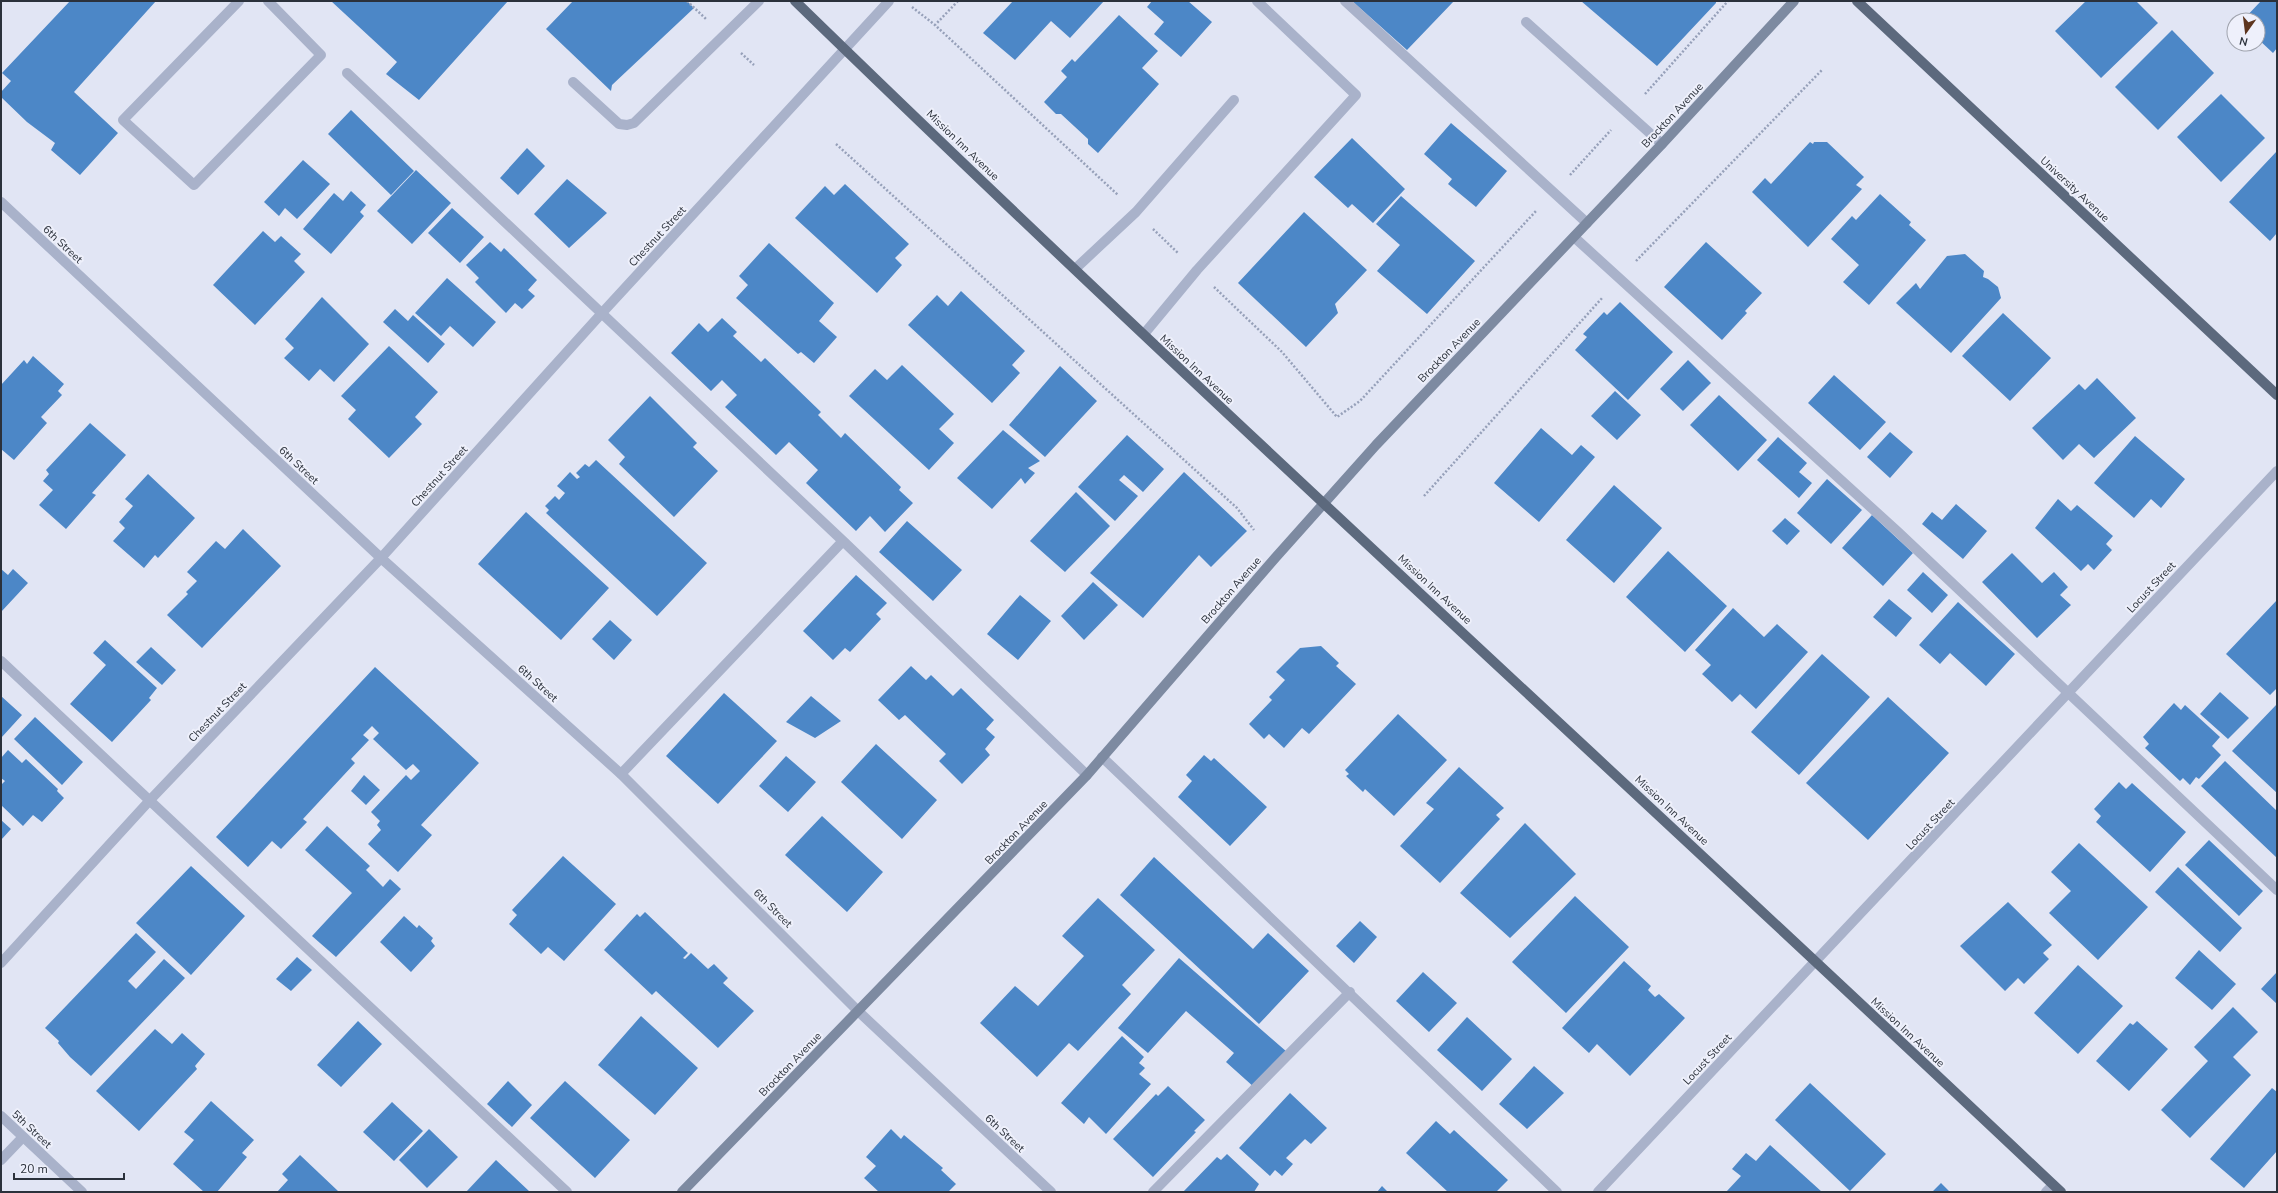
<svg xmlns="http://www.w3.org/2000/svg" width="2278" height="1193" viewBox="0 0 2278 1193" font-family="'Nunito Sans',sans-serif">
<rect width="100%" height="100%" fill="#e1e5f4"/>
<path fill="#4c87c7" d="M70,1h86l-82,91 44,41 -38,42 -29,-25 4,-7 -28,-21 -26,-25v-5l10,-11 -9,-8z
M331,1h177l-89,99 -33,-26 11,-12z
M573,1h114l7,7 -82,77 -1,6 -65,-62z
M1013,1h91l-34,37 -19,-17 -36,39 -32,-27z
M1152,1h36l24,21 -31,35 -27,-23 10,-12 -17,-15z
M1352,1h102l-47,49z
M1581,1h135v2l-59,63z
M2086,1h50l22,22 -57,55 -46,-47z
M2261,1h16v47l-4,5 -15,-14v-19h-15z
M1119,15l39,36 -16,17 17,16 -61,69 -10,-9v-5l-27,-25h-5l-12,-12 23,-25 -6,-6 11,-12 3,3z
M2172,30l42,43 -56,57 -43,-43z
M2221,94l44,44 -44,44 -44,-45z
M351,110l63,61 -23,24 -63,-61z
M1451,123l56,48 -31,36 -28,-23 4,-5 -28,-25z
M1352,138l53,51 -32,34 -21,-19 -4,4 -34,-31z
M1810,142l3,2 1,-2h13l37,35 -8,8 6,4 -54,58 -56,-55 13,-14 6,6z
M527,148l18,18 -27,29 -18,-17z
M2277,151v82l-7,8 -41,-39z
M303,160l27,24 -33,35 -12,-11 -6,8 -15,-14z
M416,170l35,33 -39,41 -35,-33z
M567,179l40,34 -38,35 -35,-34z
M845,184l64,60 -14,14 7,7 -25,28 -82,-75 30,-32 9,9z
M351,191l15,14 -6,7 4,4 -33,38 -28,-25 31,-36 9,8z
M1880,194l31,28 -2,3 17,15 -57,65 -26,-23 16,-17 -28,-26 21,-23 4,4z
M1401,196l74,65 -48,53 -50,-43 23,-26 -24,-21z
M452,208l32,29 -24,26 -32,-30z
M1304,212l63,58 -32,34 3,9 -32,34 -68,-64z
M263,231l12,11 6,-6 20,18 -7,7 11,11 -50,53 -42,-40z
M490,242l11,10 3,-4 33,32 -9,10 7,6 -13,13 -7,-6 -9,10 -31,-31 4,-4 -13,-13z
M1706,242l56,51 -17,18 2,2 -25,27 -58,-53z
M769,243l65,60 -15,18 18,16 -23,26 -13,-11 -3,2 -62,-56 12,-13 -9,-9z
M1965,254l19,17 -1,6 5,2 10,8 3,11 -50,55 -55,-50 20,-20 4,6 27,-33z
M447,278l49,44 -23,25 -23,-21 -9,10 -26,-23z
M961,291l64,60 -13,14 8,8 -28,30 -84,-78 29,-30 11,11z
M322,297l47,47 -35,38 -14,-13 -11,12 -25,-23 10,-10 -9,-9z
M1620,302l53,50 -45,48 -53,-50 12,-13 -4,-3 21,-22 3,3z
M395,309l13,12 5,-6 32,29 -17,19 -45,-41z
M2003,313l48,45 -41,43 -48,-45z
M722,318l15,14 -4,4 28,26 4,-4 56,54 -3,3 23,23 4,-5 56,54 -2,3 14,13 -28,29 -15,-16 -14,15 -50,-48 12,-13 -29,-28 -13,13 -51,-48 12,-12 -15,-15 -11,11 -40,-38 28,-30 9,9z
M389,346l49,46 -23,25 7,7 -33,34 -41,-39 8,-9 -15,-14z
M33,356l31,28 -6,7 4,4 -21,22 6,6 -33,37 -13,-11v-64l23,-25 3,4z
M1688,360l23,23 -28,28 -23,-22z
M902,365l52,49 -15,15 15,14 -25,27 -80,-74 26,-27 12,11z
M1060,366l37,35 -52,56 -36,-32z
M1834,375l52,47 -26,28 -52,-47z
M2097,378l39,40 -42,40 -15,-14 -16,16 -31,-32 47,-44 6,6z
M1615,391l26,24 -24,25 -26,-24z
M1719,395l48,45 -29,31 -48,-46z
M650,396l47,47 -4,4 25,24 -44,46 -55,-53 6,-7 -17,-17z
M90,423l36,32 -34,38 4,2 -30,34 -27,-24 14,-15 -10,-9 6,-7 -3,-4z
M1541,428l31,27 9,-10 14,12 -56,65 -45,-39z
M1003,430l37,31 -12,7 7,5 -10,11 -4,-6 -29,31 -35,-31z
M1890,432l23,20 -23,26 -23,-21z
M1127,435l37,34 -21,23 -19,-17 -5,5 19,16 -23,25 -37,-34z
M2135,436l50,43 -24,29 -10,-9 -17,19 -40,-35z
M1778,437l29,26 -8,9 13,11 -13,15 -42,-38z
M596,460l111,103 -50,53 -111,-103 3,-3 -4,-4 10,-10 4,4 6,-7 -8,-7 13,-14 7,7 3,-2 -4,-4 9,-9 4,3z
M1184,472l63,59 -36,36 -12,-12 -56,63 -53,-45z
M148,474l47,44 -37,40 -3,-3 -11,13 -31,-27 12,-13 -6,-6 14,-16 -8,-7z
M1827,479l35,31 -31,34 -34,-31z
M1614,485l48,43 -48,55 -48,-43z
M1076,492l34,34 -45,46 -35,-31z
M2058,499l13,12 6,-6 36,31 -7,8 6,6 -18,20 -6,-6 -7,7 -46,-43z
M1956,504l31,27 -24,28 -41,-35 10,-12 10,8z
M526,512l83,76 -48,52 -83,-76z
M1872,515l41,38 -30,33 -41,-38z
M1785,518l15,13 -13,14 -15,-14z
M907,521l55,49 -29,31 -54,-49z
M243,529l38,37 -79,82 -35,-33 21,-21 -2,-2 11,-11 -10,-9 29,-31 9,8z
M1668,551l59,55 -42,46 -59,-55z
M2012,553l30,30 12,-11 14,15 -8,8 11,10 -34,33 -55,-56z
M1,569l7,6 5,-6 15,14 -27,29z
M1923,572l25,23 -16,18 -25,-23z
M856,575l31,28 -11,11 5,5 -31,33 -5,-4 -12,12 -30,-29z
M1093,582l25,23 -34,35 -23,-24z
M1020,595l31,26 -33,39 -31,-26z
M1889,599l23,19 -16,19 -23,-20z
M2277,600v88l-7,7 -44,-41z
M1958,602l57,52 -29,32 -36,-33 -10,11 -21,-19z
M1733,608l31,29 13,-13 31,28 -52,57 -16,-15 -8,8 -30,-28 9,-9 -16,-15z
M610,620l22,20 -18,20 -22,-21z
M105,640l52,48 -8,10 2,2 -39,42 -42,-38 36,-39 -13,-12z
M1321,646l18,17 -3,3 20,18 -47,50 -7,-6 -18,20 -15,-14 -5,5 -15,-15 23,-24 -3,-3 16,-17 -9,-8 24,-24z
M151,647l25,23 -14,15 -26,-23z
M1822,654l48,43 -71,78 -48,-43z
M911,666l15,14 5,-5 22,21 8,-8 33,32 -8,9 9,8 -10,12 5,6 -28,29 -23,-23 7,-7 -41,-39 -6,5 -21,-20z
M375,667l104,96 -58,62 11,10 -34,37 -30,-28 13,-14 -4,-5 3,-4 -9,-9 35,-37 5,5 9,-9 -7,-7 -7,6 -33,-31 6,-6 -7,-7 -9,9 6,5 -18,19 4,4 -52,56 4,3 -26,27 -9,-8 -24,26 -32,-30z
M2220,692l29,26 -21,21 -28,-25z
M724,693l53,48 -59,63 -52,-48z
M1,696l21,19 -21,23z
M811,696l30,25 -26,17 -29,-16z
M1888,697l61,56 -81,87 -62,-57z
M2174,703l7,7 4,-5 35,32 -8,9 9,9 -22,24 -3,-2 -6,8 -7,-7 -3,3 -35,-33 4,-4 -6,-7z
M2277,704v89l-45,-42z
M1398,714l49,46 -53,56 -29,-27 -2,3 -17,-16 3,-2 -4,-4z
M35,717l48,45 -21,23 -48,-46z
M876,744l61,56 -35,39 -61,-57z
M8,750l14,13 4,-4 32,30 -1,2 7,7 -22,24 -9,-7 -10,11 -22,-21v-20l4,-4 -4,-3v-20z
M1204,755l7,6 3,-3 53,49 -37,39 -52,-49 14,-16 -6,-6z
M786,756l30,26 -28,30 -29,-26z
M2225,761l52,50v47l-76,-72z
M1459,767l45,41 -8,7 4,4 -60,64 -40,-37 34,-37 -8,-6z
M364,775l16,15 -14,15 -15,-14z
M2119,782l7,7 6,-6 54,49 -36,40 -54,-50 5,-6 -7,-7z
M822,816l61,56 -36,40 -62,-57z
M1,820l10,9 -10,11z
M1525,823l51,51 -66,64 -50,-45z
M327,826l43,40 -4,4 17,17 7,-8 11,10 -65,68 -24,-21 40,-43 -47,-43z
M2209,840l54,51 -24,25 -54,-51z
M2079,843l69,64 -50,53 -49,-47 22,-22 -20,-19z
M563,856l53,48 -52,57 -16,-14 -7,7 -32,-30 8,-9 -5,-5z
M1154,857l99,92 15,-16 41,38 -50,53 -139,-129z
M191,866l54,50 -54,59 -55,-52z
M2178,867l64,61 -22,24 -65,-60z
M1575,896l54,51 -63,66 -54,-51z
M1098,898l57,52 -33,35 9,9 -53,57 -9,-8 -32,34 -57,-54 35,-37 23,20 46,-50 -22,-20z
M2008,902l44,43 -9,8 6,6 -25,25 -6,-6 -13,13 -45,-45z
M645,912l43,41 -5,5 2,1 6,-6 17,16 6,-5 14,14 -5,5 31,28 -36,37 -62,-57 -4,4 -48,-45 33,-36 3,3z
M404,916l13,12 2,-3 14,13 -2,3 4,5 -24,26 -31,-30z
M1360,921l17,16 -23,26 -18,-17z
M136,933l20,19 -28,29 8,8 28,-30 21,19 -94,98 -21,-19 -12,-14 1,-2 -14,-13z
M2199,950l37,34 -24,26 -37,-32z
M297,957l15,13 -21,21 -15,-12z
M1179,958l108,94 -32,36 -29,-26 8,-9 -48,-42 -38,42 -30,-25z
M1624,961l27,25 -3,4 7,7 4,-3 26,24 -55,58 -33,-32 -8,9 -27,-25z
M2078,965l45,41 -45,48 -44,-41z
M1423,972l34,31 -28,29 -33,-31z
M2277,972v32l-16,-15z
M2233,1007l25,25 -25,25 18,18 -61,63 -29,-28 47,-49 -14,-14z
M641,1016l57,52 -43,47 -57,-50z
M1467,1017l45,42 -30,32 -45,-41z
M358,1021l24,23 -41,43 -24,-22z
M2137,1021l31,28 -39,42 -33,-30 34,-38 3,2z
M155,1029l17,15 10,-11 23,21 -10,12 2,3 -58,62 -43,-40z
M1122,1036l22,21 -5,6 6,5 -6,6 12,10 -45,50 -17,-17 -5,7 -23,-21z
M1534,1066l30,27 -37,36 -28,-25z
M508,1081l24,24 -20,22 -25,-23z
M565,1081l65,59 -35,38 -65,-60z
M1810,1083l76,71 -36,37 -75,-71z
M1168,1086l37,34 -11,11 2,1 -43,45 -40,-38 43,-45 2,2z
M2272,1088l5,4v59l-33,37 -34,-29z
M1290,1093l37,35 -16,16 -6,-5 -19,19 7,6 -11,12 -7,-6 -5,6 -31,-28z
M211,1101l43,39 -12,13 5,4 -30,35h-13l-31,-28 21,-24 -10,-8z
M392,1102l31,29 -29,30 -31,-29z
M1436,1121l14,13 4,-4 54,50 -12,12h-48l-42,-39z
M429,1129l29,28 -31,31 -28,-28z
M891,1129l10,10 3,-4 39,33 -2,2 15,14 -8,8h-69l-15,-14 12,-12 -10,-9z
M1770,1145l52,47h-96l15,-16 -9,-7 14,-16 10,8z
M1227,1154l32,30 -5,8h-71l34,-35 4,3z
M300,1155l38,36 -1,1h-60l11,-12 -6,-6z
M496,1160l34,32h-64z
M1941,1183l9,9h-18z
M1382,1186l6,6h-11z"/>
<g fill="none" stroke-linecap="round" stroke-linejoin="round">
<path stroke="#96a0b9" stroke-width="2.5" stroke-dasharray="2 2" stroke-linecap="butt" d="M687,1l19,18
M958,1l-23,24 183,170
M912,7l23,18
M741,53l13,12
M1645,94l83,-93
M836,144l401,364 17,22
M1570,175l41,-45
M1153,229l25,24
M1636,261l186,-191
M1214,287l68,65 55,65 23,-16 176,-190
M1424,496l179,-199"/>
<path stroke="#a9b2ca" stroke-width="10" d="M239,1l-116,119 71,65 127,-130 -53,-54
M1345,1l242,222
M1526,22l136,122
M347,73l496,468 244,234
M573,82l46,42 8,1 7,-2 125,-122
M1574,237l324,295 379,358
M1075,269l61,-57 98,-112
M1144,334l53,-64 159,-175 -99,-94
M1,661l566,531
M1102,757l455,435
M621,774l222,-233
M1,1160l22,-23
M1153,1192l197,-200
M2046,1192l7,-7"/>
<path stroke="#a9b2ca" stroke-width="10" d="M1,202l380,356 240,216 238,238 192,180
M1,963l150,-164 230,-241 221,-245 287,-312
M1,1116l81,76
M1598,1192l679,-721"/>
<path stroke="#7d8aa1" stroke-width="10" d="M682,1192l405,-417 189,-218 100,-112 286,-301 132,-143"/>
<path stroke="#5c697d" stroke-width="10" d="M795,1c415,404 845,793 1266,1191
M1857,1l420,394"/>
</g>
<g text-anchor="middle" stroke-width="4" stroke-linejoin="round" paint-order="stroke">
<g font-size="11" fill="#2b313b" stroke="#eef0fb">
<text transform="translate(1672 115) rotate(-47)" y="4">Brockton Avenue</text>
<text transform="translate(963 145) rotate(44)" y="4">Mission Inn Avenue</text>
<text transform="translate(2075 189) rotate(43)" y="4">University Avenue</text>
<text transform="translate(657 236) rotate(-47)" y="4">Chestnut Street</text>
<text transform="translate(63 244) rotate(43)" y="4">6th Street</text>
<text transform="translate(1449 350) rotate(-46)" y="4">Brockton Avenue</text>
<text transform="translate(1197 369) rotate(43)" y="4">Mission Inn Avenue</text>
<text transform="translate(299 465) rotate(43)" y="4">6th Street</text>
<text transform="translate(439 476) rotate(-48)" y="4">Chestnut Street</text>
<text transform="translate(2151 587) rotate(-47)" y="4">Locust Street</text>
<text transform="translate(1435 589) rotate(43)" y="4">Mission Inn Avenue</text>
<text transform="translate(1231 590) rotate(-49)" y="4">Brockton Avenue</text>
<text transform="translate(538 683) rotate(42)" y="4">6th Street</text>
<text transform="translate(217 712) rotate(-46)" y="4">Chestnut Street</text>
<text transform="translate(1672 810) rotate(43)" y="4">Mission Inn Avenue</text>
<text transform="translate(1930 824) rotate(-47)" y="4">Locust Street</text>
<text transform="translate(1016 832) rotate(-46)" y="4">Brockton Avenue</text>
<text transform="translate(773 908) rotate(45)" y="4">6th Street</text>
<text transform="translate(1908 1032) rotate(43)" y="4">Mission Inn Avenue</text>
<text transform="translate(1707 1059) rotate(-47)" y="4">Locust Street</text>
<text transform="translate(790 1064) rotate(-46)" y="4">Brockton Avenue</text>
<text transform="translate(32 1129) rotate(43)" y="4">5th Street</text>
<text transform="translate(1005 1133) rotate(43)" y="4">6th Street</text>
</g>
</g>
<rect width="2278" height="1193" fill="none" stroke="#2b313b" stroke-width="4"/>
<g transform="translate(2246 32) rotate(194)"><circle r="19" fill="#eef0fb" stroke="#a0a4ae"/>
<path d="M0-3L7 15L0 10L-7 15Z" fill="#5d351f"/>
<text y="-6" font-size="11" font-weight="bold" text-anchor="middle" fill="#2b313b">N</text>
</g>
<path d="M14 1173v6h110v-6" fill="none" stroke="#2b313b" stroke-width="2"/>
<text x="20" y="1173" font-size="12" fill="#2b313b" stroke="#eef0fb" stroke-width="3" paint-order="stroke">20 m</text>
</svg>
